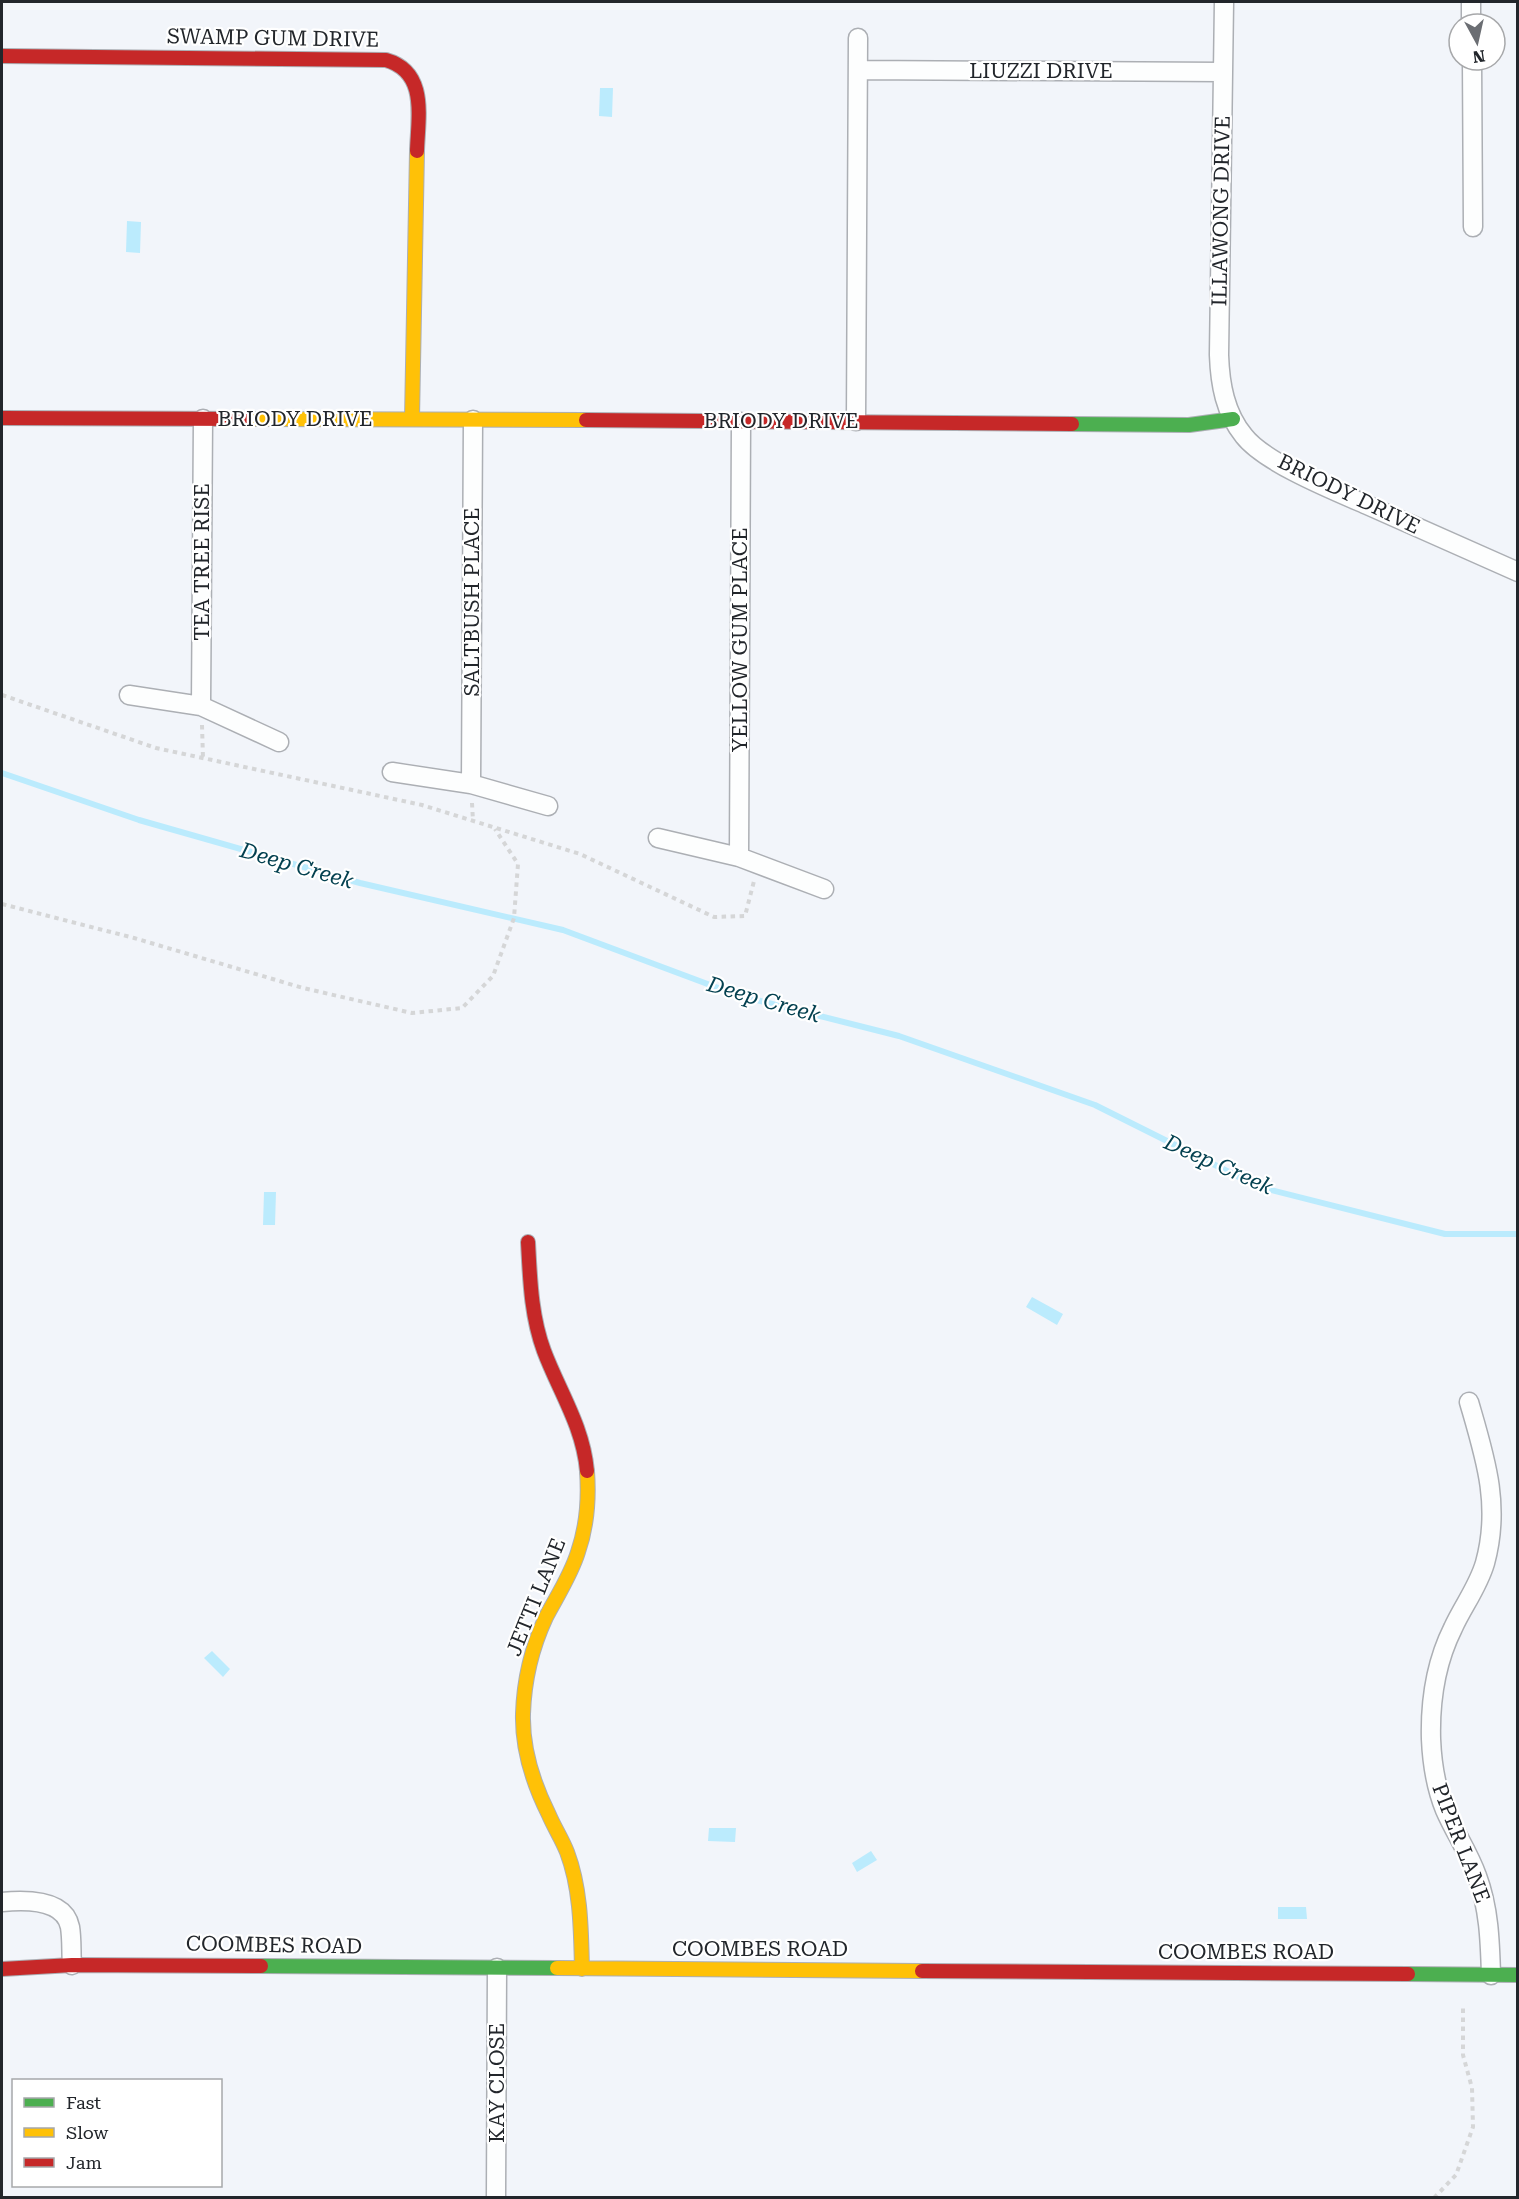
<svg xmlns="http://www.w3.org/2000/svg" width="1519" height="2199" viewBox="0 0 1519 2199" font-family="'Roboto Serif',serif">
<rect width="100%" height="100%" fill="#f2f5fa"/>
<path fill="#bbebfd" d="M600,88h13l-1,29 -13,-1z
M127,221l14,1 -1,31 -14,-1z
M264,1192h12l-1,33h-12z
M1032,1297l31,17 -6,11 -31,-18z
M212,1651l18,18 -7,8 -19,-19z
M709,1828h27l-1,14 -27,-1z
M871,1851l6,9 -20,12 -5,-9z
M1278,1907h28l1,12h-29z"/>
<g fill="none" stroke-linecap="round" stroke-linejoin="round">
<path stroke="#bbebfd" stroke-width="6" d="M2,773l137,47 221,63 203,47 174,65 162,41 196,69 164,82 186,47h73"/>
<g stroke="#acafb4" stroke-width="21">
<path id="street" d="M1224,2l-5,353c1,29 6,58 25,81 21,27 91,55 123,69 50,22 100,44 151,67
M1471,2v22
M1472,60l1,167
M858,70l365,2
M856,421l2,-383
M129,695l72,11 78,36
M201,706l2,-287
M392,772l79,12 77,22
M471,784l2,-364
M658,838l81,19 85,32
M739,857l2,-435
M1469,1402c16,55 32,103 16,161 -7,24 -22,43 -32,65 -17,34 -23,73 -22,111 1,24 5,49 14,71 10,23 24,43 32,66 12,32 13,65 14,99
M2,1902c21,-2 62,-4 68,25 2,12 1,25 2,38
M496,2198l1,-230"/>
</g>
<g stroke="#acafb4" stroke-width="16">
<path id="fast" d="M1072,424l117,1 44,-6
M261,1966l296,2
M1408,1974l110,1"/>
</g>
<g stroke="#acafb4" stroke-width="16">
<path id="slow" d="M245,419l341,1
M412,419l5,-268
M557,1968l365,3
M582,1969c-1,-39 -1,-80 -15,-117 -5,-13 -13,-25 -18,-37 -16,-32 -27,-65 -26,-101 1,-33 9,-67 23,-97 11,-21 25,-42 32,-65 9,-26 11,-54 9,-81"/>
</g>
<g stroke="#acafb4" stroke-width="16">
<path id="jam" d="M2,56l384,4c42,12 32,57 31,91
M2,418l243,1
M586,420l486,4
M528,1242c2,37 3,74 16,109 15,40 39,75 43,120
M2,1969l70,-4 189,1
M922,1971l486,3"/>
</g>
<path stroke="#d5d6d7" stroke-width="4" stroke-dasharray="4.5 4.5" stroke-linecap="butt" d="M2,695l154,53 266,57 158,49 134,63 31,-1 9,-35
M202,725l1,33
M472,803l1,18
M2,904l132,34 169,50 109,25 50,-5 31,-32 21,-58 4,-54 -23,-35
M1434,2198l22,-23 17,-48 -1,-39 -9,-33v-48"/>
<use href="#street" stroke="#fdfefe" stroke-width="18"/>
<use href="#fast" stroke="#4caf50" stroke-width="14"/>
<use href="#slow" stroke="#ffc107" stroke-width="14"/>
<use href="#jam" stroke="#c62828" stroke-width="14"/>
</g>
<g text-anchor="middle" stroke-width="4.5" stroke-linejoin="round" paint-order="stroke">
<g font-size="21" fill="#22262b" stroke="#fff">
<text transform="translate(273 38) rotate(1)" y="7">SWAMP GUM DRIVE</text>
<text x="1041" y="78">LIUZZI DRIVE</text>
<text transform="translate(1221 211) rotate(-89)" y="7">ILLAWONG DRIVE</text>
<text x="295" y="426">BRIODY DRIVE</text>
<text x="781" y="428">BRIODY DRIVE</text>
<text transform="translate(1349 494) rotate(26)" y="7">BRIODY DRIVE</text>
<text transform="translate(202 562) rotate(-90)" y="7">TEA TREE RISE</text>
<text transform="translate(472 602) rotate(-90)" y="7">SALTBUSH PLACE</text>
<text transform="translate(740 640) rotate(-90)" y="7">YELLOW GUM PLACE</text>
<text transform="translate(536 1597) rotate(-68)" y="7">JETTI LANE</text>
<text transform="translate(1461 1843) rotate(69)" y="7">PIPER LANE</text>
<text transform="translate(274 1945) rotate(1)" y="7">COOMBES ROAD</text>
<text x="760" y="1956">COOMBES ROAD</text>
<text x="1246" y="1959">COOMBES ROAD</text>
<text transform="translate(497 2083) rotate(-90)" y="7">KAY CLOSE</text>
</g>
<g font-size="22" font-style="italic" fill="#044150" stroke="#fff">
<text transform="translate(297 865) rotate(16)" y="8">Deep Creek</text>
<text transform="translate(764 999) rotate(16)" y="8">Deep Creek</text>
<text transform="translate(1219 1164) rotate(24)" y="8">Deep Creek</text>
</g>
</g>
<rect width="1519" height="2199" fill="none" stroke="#22262b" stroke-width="6"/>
<rect x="12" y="2079" width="210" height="108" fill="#ffffff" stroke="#a7a8aa" stroke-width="1.5"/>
<rect x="24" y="2098" width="30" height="9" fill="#4caf50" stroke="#a7a8aa" stroke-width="1.5"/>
<text x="66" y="2109" font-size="18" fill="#22262b">Fast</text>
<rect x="24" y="2128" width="30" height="9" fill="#ffc107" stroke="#a7a8aa" stroke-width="1.5"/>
<text x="66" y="2139" font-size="18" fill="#22262b">Slow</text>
<rect x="24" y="2158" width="30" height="9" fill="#c62828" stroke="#a7a8aa" stroke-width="1.5"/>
<text x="66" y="2169" font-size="18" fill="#22262b">Jam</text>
<g transform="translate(1477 42) rotate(172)"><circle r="28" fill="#ffffff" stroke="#a7a8aa" stroke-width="1.5"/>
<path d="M0-4.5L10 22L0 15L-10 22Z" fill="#6b6e73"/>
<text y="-9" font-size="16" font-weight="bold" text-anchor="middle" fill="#22262b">N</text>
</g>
</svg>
